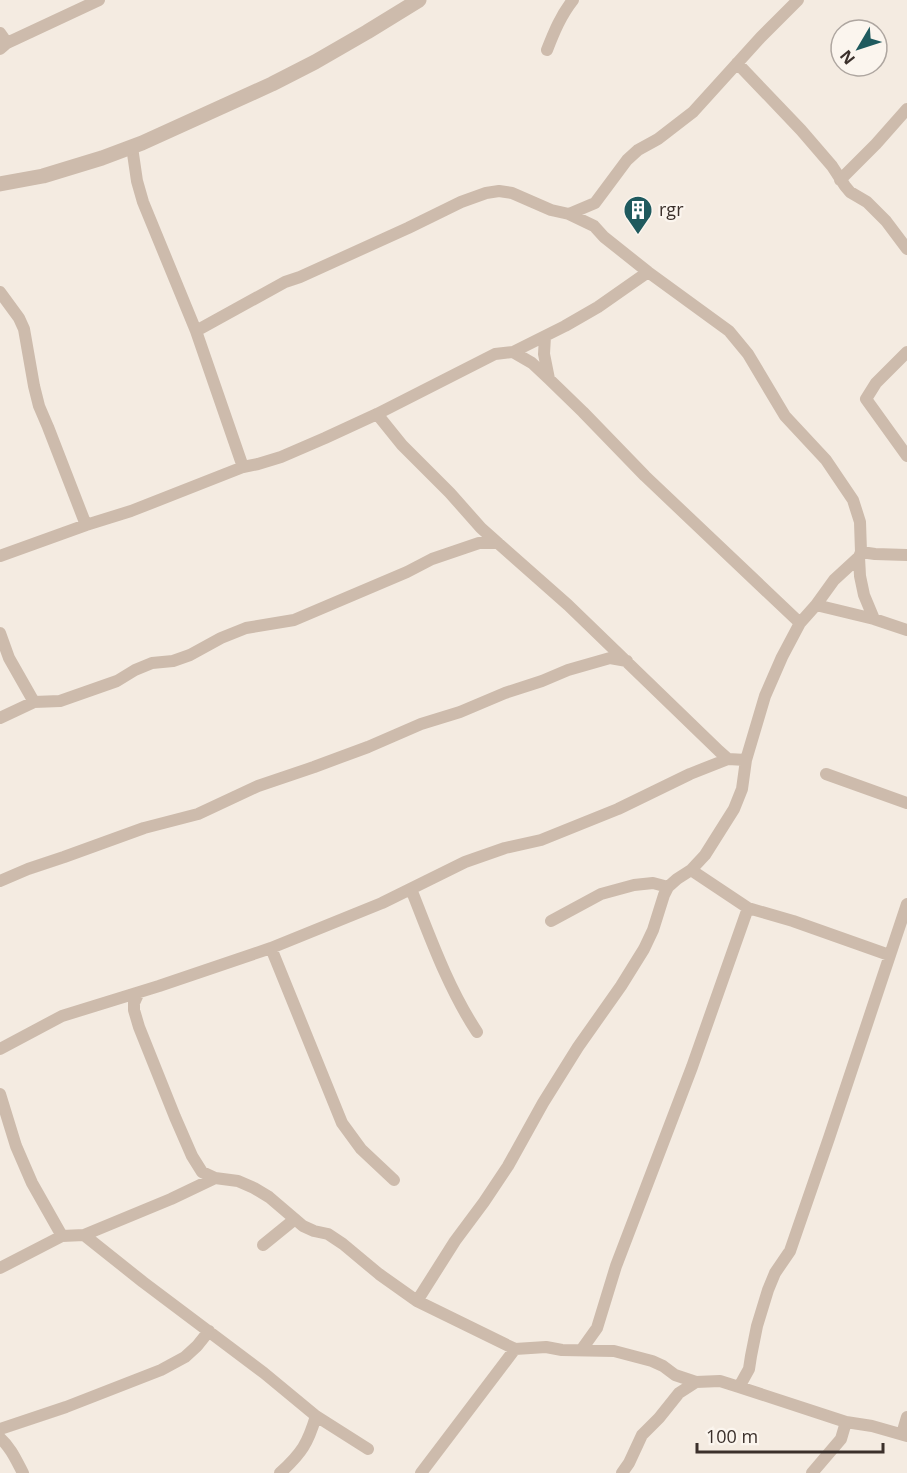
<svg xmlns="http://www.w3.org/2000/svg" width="907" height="1473" viewBox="0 0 907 1473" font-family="'Open Sans',sans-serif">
<rect width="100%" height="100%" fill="#f4ebe1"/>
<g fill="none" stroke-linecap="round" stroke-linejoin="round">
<path stroke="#cdbbac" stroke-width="12" d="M0,33l7,10 -7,6
M7,43l92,-43
M547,50c7,-18 14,-35 26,-50
M737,63l64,67 31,36 13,20 5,6 17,10 19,19 21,28
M132,147l5,34 6,21 53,129 47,136
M840,180l36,-36 31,-35
M569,214l26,-11 32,-43 11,-10 20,-11 35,-27 68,-75 37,-37
M0,292l19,26 5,11 10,57 5,20 9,21 38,98
M196,331l89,-49 15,-5 108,-49 53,-26 25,-9 13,-2 13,2 39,17 18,4 25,12 10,11 44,35 81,59 19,23 37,62 41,44 27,40 7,22 1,30 -2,5 1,19 4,19 10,24
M545,336l-1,18 5,25
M513,352l19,11 17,16 34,33 62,64 155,147
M907,352l-31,31 -10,16 41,57
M377,414l25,31 48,48 31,35 87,77 151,146 9,8 18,1
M861,552l14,2 32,1
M0,556l86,-31 45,-14 112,-44 15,-3 23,-7 44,-19 52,-24 118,-60 18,-2 52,-26 33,-19 50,-35
M816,605l58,14 33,11
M0,633l9,25 25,44
M0,718l34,-16 26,-1 57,-20 18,-11 17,-7 21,-2 17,-6 31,-17 25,-10 48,-8 113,-48 25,-13 47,-16h19
M826,774l81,29
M691,870l57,38 45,13 96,34
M0,881l28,-12 36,-12 80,-29 54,-14 60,-28 56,-19 54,-20 53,-23 39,-12 45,-19 37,-12 26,-11 42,-12 17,3
M411,889c19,48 37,99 66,143
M551,921l50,-27 33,-9 19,-2 15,4
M271,948l71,175 19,26 33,31
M139,992l-5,11v7l5,17 36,90 17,39 10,16 13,6 23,3 16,7 15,9 34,29 11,5 14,3 15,10 36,30 38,27 98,48 31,-2 16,3 52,1 38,10 11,5 12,9 21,7 24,-1 19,6 10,-18 2,-13 6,-30 11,-36 7,-17 15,-22 39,-113 78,-234
M0,1049l62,-33 97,-30 112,-38 111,-45 83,-41 40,-14 36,-8 77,-31 72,-35 38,-15
M0,1094l16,52 16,37 30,53
M84,1235l59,47 121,91 52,43 52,33
M263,1245l32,-26
M0,1268l62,-32 22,-1 87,-36 44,-21
M417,1301l38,-60 29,-39 24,-36 35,-63 35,-56 43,-61 23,-37 9,-19 11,-35 4,-8 9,-8 14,-9 14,-15 29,-46 8,-20 4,-29 19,-64 17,-39 18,-34 16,-18 18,-25 25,-23
M582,1349l15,-21 19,-62 76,-199 56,-159
M739,1387l107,35
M0,1429l66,-22 95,-37 24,-13 12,-11 12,-15
M902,1434l5,-17
M0,1438c11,10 16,22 23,35
M280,1473c22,-20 28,-30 36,-57
M421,1473l94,-124
M622,1473l7,-10 13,-28 17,-17 20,-25 17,-11
M812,1473l29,-34 5,-17 26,4 35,10"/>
<path stroke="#cdbbac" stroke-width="15" d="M0,184l43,-8 59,-18 40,-15 130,-59 43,-22 52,-30 52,-32"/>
</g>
<defs>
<g id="building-pin" transform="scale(1.5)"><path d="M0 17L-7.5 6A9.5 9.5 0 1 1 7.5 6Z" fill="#1f5a5e" stroke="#fbf5ee"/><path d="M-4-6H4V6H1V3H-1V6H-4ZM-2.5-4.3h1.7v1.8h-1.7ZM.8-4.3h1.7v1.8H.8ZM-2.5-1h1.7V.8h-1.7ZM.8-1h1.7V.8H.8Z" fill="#fff"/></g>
</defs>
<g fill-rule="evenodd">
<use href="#building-pin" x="638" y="210"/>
</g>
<g text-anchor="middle" stroke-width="4.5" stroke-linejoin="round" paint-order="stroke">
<g font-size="18" fill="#3b302b" stroke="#fbf5ee" text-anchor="start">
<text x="659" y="216">rgr</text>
</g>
</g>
<g transform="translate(859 48) rotate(231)"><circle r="28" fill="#fbf5ee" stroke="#aea6a0" stroke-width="1.5"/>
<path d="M0-4.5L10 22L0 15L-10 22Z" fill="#1f5a5e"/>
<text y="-9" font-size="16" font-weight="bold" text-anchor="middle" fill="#3b302b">N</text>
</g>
<path d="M697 1443v9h186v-9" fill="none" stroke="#3b302b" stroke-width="3"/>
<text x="706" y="1443" font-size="18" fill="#3b302b" stroke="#fbf5ee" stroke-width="4.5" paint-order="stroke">100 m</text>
</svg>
